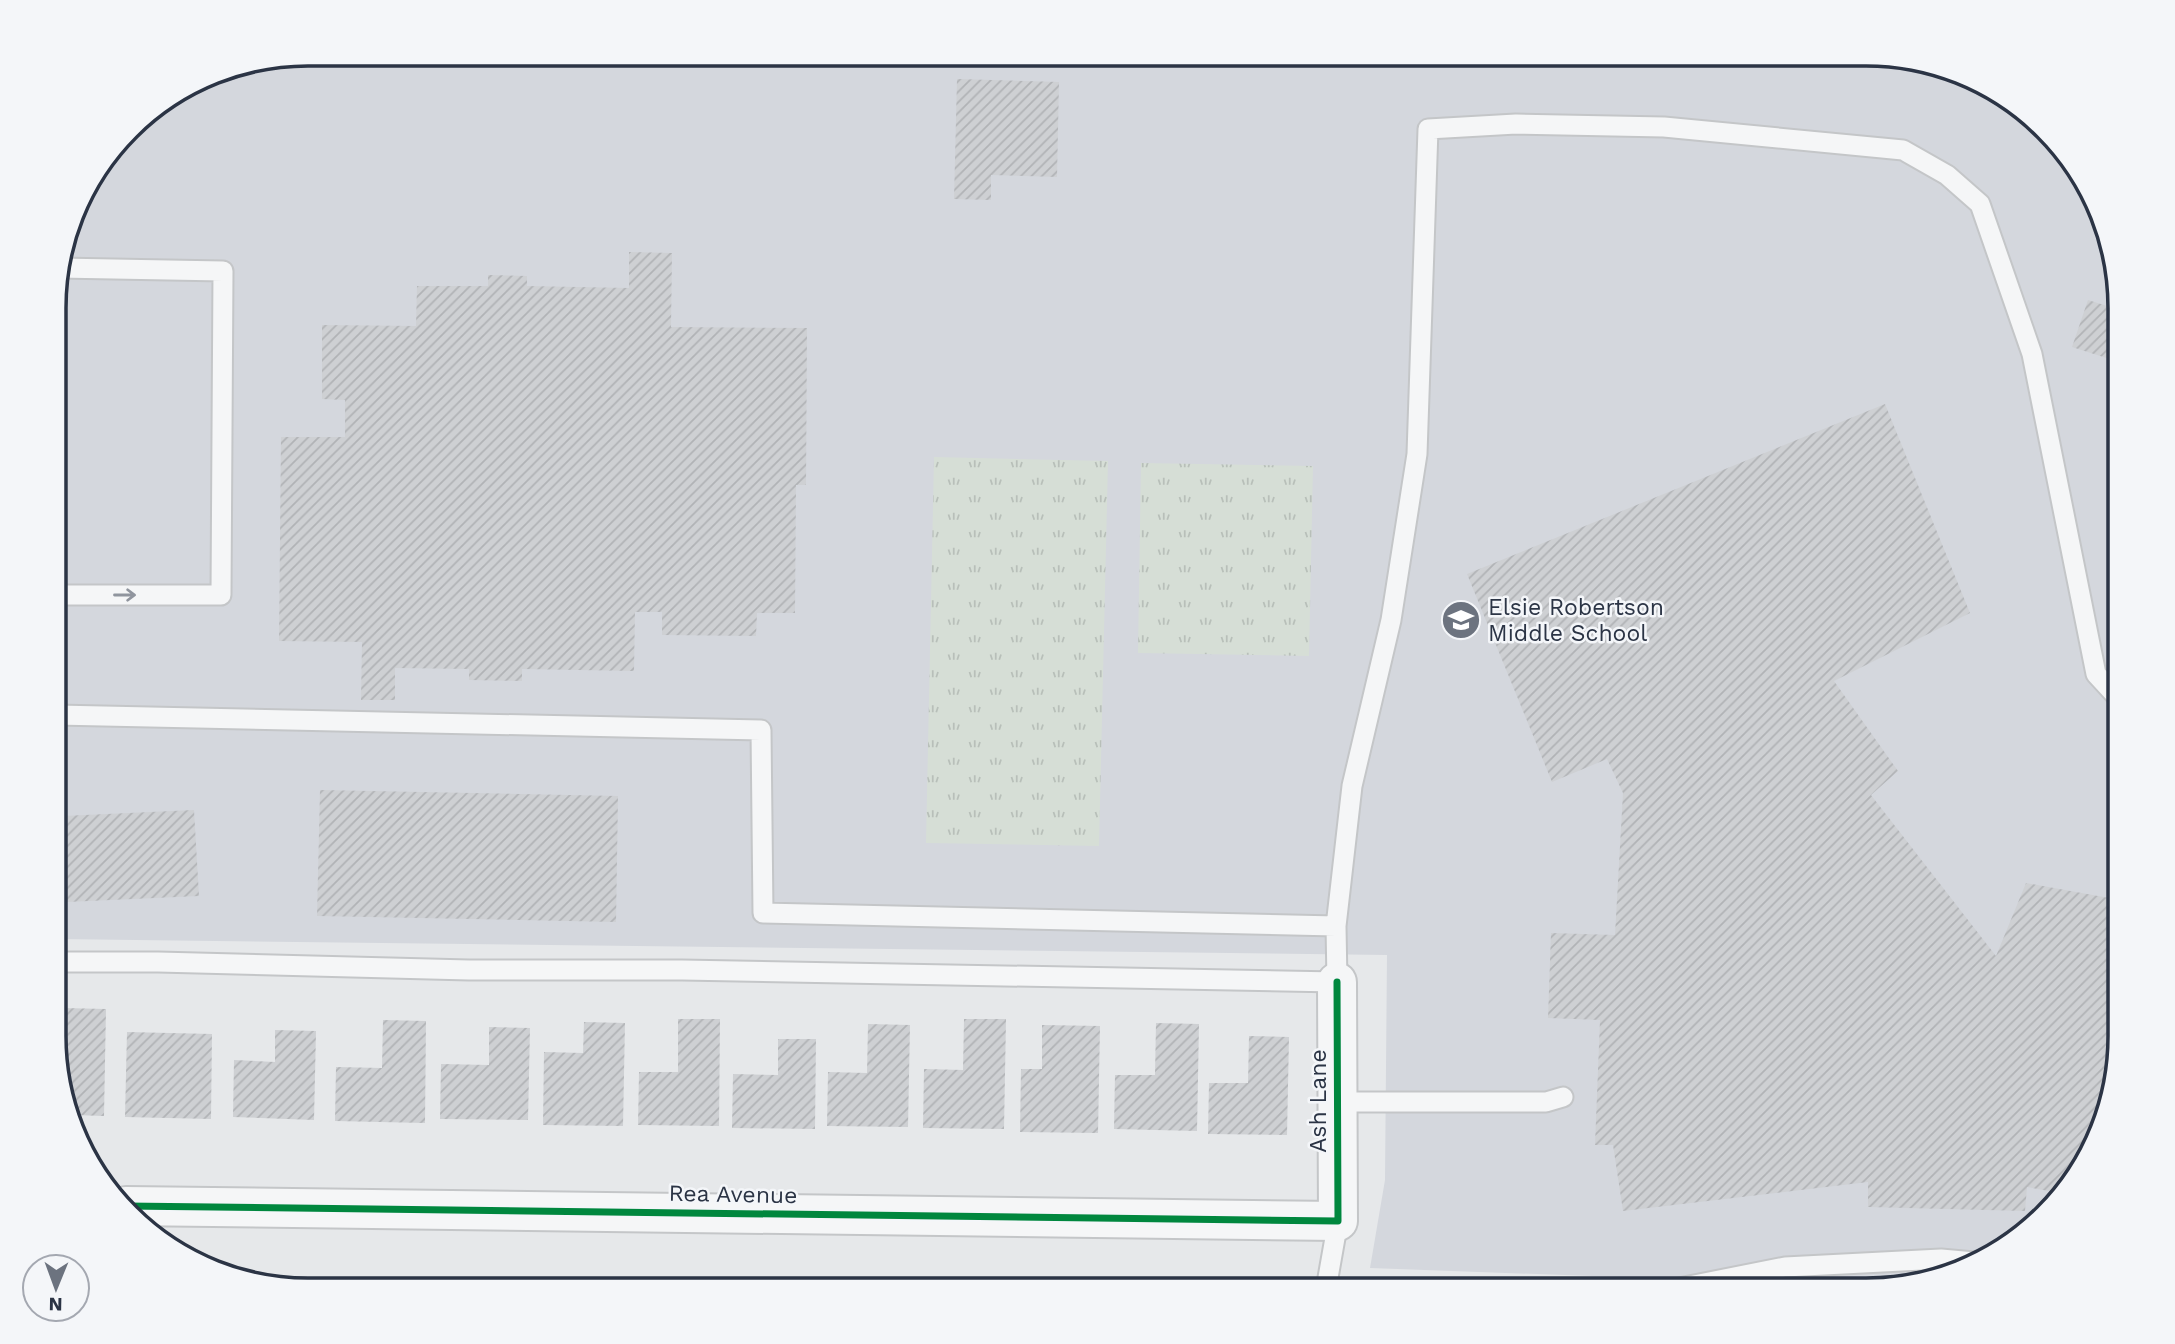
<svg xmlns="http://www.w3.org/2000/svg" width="2175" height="1344" viewBox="0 0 2175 1344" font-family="'Work Sans',sans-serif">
<defs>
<pattern id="park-tufts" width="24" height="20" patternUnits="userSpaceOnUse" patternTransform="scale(1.75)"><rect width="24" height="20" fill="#d6ded6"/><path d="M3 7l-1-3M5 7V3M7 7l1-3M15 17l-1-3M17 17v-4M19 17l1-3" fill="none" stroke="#b8bfb9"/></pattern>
<pattern id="building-hatch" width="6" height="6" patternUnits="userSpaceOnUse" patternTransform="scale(1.75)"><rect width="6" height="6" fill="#ced0d3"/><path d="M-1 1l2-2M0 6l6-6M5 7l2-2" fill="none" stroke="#b1b3b6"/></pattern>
</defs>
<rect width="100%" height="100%" fill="#e6e8ea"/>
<path fill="#d4d7dd" d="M309,54h1558l66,9 74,34 79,84 34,111v760l-42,124 -85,80 -102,31 -521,-19 15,-88 2,-225 -1331,-16v-663l25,-80 60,-78 71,-45z"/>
<path fill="url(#park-tufts)" d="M934,457l174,4 -9,385 -173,-3z
M1141,463l172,3 -4,190 -171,-3z"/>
<path fill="url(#building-hatch)" d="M957,79l102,3 -2,95 -66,-2v25l-37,-1z
M629,252l43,1 -1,74 136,1 -1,157h-10l-1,128h-38l-1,23 -94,-1v-23h-27l-1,59 -112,-2v12l-53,-1v-11l-74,-1v32h-34l1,-58 -83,-1 2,-204h64v-37l-23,-1v-74l94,1 1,-40h71v-11l39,1v10l102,2z
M2088,300l32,10 -1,52 -47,-15z
M1885,404l85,209 -136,68 64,90 -27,24 125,161 30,-73 94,17v152l-42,124 -18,17 -33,-6 -2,24 -157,-4v-25l-245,29 -10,-66h-18l5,-125 -52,-2 3,-85 64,2 8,-142 -16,-34 -55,23 -85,-208z
M320,790l298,6 -2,126 -299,-6z
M194,810l5,86 -132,6 -4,-86z
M63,1008l43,1 -2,107 -30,-1 -18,-47v-12h6z
M678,1019h42l-1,107 -81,-1 1,-53h39z
M964,1019h42l-2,110 -81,-1 1,-59 39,1z
M383,1020l43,1 -1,102 -90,-2 1,-54 46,1z
M584,1022l41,1 -2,103 -80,-1 1,-73 39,1z
M1156,1023l43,1 -2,107 -83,-2 1,-54h40z
M868,1024l42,1 -2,102 -81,-1 1,-54 39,1z
M1042,1025l58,1 -2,107 -78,-1 1,-63h21z
M489,1027l41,1 -2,92 -88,-1 1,-55 48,1z
M275,1030l41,1 -2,89 -81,-3 1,-57 41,2z
M127,1032l85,2 -1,85 -86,-2z
M1249,1036l40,1 -2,98 -79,-1 1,-51h39z
M778,1039h38l-1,90 -83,-1 1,-54 45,1z"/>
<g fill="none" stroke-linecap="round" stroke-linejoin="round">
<g stroke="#c4c6c8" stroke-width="23">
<path id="service" d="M56,595h165l2,-324 -164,-3
M56,715l705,15 2,183 573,13
M56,962h102l311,8h213l655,12 -1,-56 16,-140 39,-166 26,-166 11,-325 88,-5 148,3 239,23 44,25 33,29 52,150 64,320 24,26
M1338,1102h208l17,-5
M1326,1289l12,-68
M1674,1289l111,-22 156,-8 33,3"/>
</g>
<g stroke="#c4c6c8" stroke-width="42">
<path id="minor" d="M126,1206l1212,15 -1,-239"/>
</g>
<use href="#service" stroke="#f5f6f7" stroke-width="19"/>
<use href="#minor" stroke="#f5f6f7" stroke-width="38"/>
<g stroke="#f4f6f9" stroke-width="11">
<path id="cycleway" d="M126,1206l1212,15 -1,-239"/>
</g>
<use href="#cycleway" stroke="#00873e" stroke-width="7"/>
</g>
<defs><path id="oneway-shaft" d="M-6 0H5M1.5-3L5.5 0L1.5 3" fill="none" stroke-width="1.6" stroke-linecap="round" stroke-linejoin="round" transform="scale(1.75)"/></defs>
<use stroke="#90959e" href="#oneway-shaft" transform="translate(125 595)"/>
<defs>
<g id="school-disc" transform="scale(2.0125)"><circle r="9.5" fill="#6c737f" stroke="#f4f6f9"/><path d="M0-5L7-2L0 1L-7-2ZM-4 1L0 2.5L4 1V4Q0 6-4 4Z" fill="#fff"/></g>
</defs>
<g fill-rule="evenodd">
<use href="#school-disc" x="1461" y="620"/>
</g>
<g text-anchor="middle" stroke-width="5" stroke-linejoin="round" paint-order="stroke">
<g font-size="23" fill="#2b3445" stroke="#f4f6f9" text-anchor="start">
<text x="1488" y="615">Elsie Robertson<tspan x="1488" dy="26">Middle School</tspan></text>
</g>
<g font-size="23" fill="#2b3445" stroke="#f4f6f9">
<text transform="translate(1318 1101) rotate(-90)" y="8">Ash Lane</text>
<text transform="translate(733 1194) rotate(1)" y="8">Rea Avenue</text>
</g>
</g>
<path d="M0 0H2175V1344H0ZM308 66H1866A242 242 0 0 1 2108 308V1036A242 242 0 0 1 1866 1278H308A242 242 0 0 1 66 1036V308A242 242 0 0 1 308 66Z" fill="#f4f6f9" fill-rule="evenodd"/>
<path fill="none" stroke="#2b3445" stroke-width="3.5" d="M308 66H1866A242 242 0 0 1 2108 308V1036A242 242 0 0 1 1866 1278H308A242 242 0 0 1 66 1036V308A242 242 0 0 1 308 66Z"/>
<g transform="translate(56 1288) rotate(181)"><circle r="33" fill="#f4f6f9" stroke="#a4a8b1" stroke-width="2"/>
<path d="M0-5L12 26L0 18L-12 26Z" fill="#6c737f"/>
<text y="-10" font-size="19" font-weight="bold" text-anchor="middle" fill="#2b3445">N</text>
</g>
</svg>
